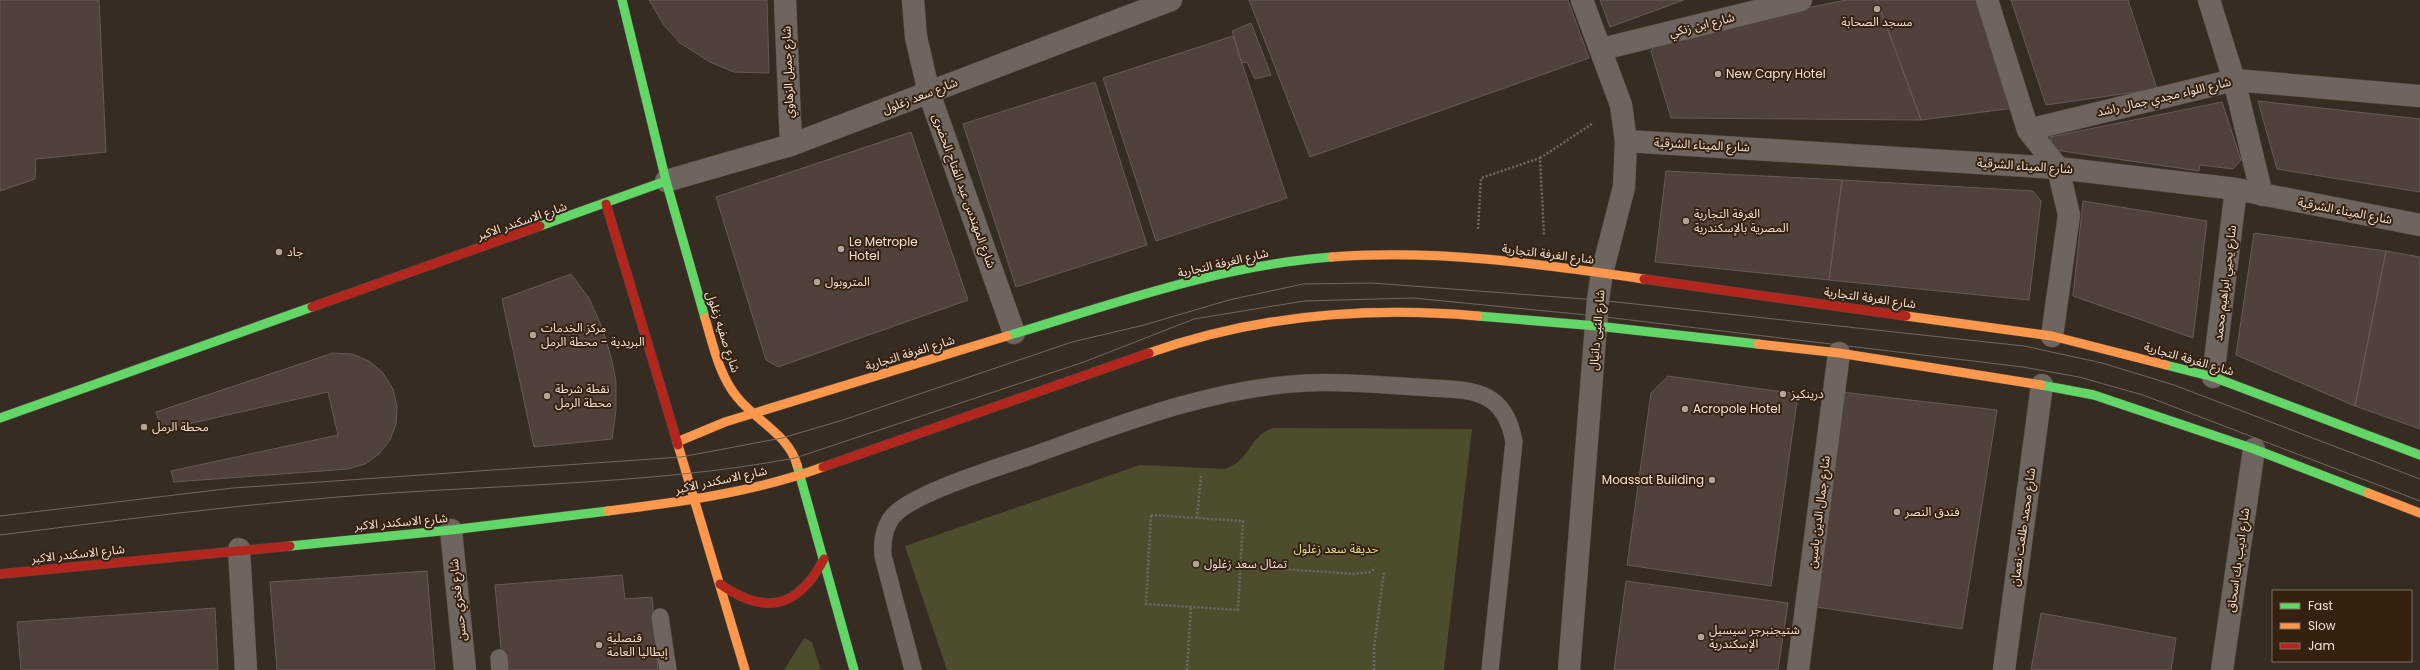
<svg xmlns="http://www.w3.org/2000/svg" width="2420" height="670" viewBox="0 0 2420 670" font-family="Poppins,'Noto Sans Arabic',sans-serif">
<rect width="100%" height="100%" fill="#372c22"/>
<path fill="#4d4d2d" d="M1273,428l199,1 -28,241h-497l-42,-124 235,-81 85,4c23,-6 25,-34 48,-41z
M804,638l8,4 9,28h-37z"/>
<path fill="#50423a" stroke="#665b55" d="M0,0h99l7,152 -70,7 -1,20 -35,12z
M649,0h118l2,73 -35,-1 -24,-10 -30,-19 -16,-18z
M1249,0h319l21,58 -279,99z
M1600,0h84l-74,27z
M1846,0h31l44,120 -250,-2 -20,-67 8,-13z
M1877,0h103l34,108 -93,12z
M2011,0h117l29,89 -111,16z
M1251,23l20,52 -16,4 -8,-17 -5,1 -10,-32z
M1233,36l54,162 -131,43 -53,-163z
M1095,82l52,163 -131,42 -53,-163z
M2258,101l162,18v73l-143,-23z
M2222,102l19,58 -8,9 -33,-4 -1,6 -144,-21 -5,-13z
M911,132l57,168 -190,67 -12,-7 -50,-163z
M1666,171l176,9 -13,100 -174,-18z
M1842,180l191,11 8,10 -12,99 -200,-20z
M2083,201l124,20 -14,117 -120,-42z
M2254,233l132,18 -31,155 -119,-51z
M2386,251l34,6v172l-65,-23z
M571,274l18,24 14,32 8,27 5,24v29l-4,29 -78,8 -32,-148z
M333,353l19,1 17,7 14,12 10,16 4,18 -1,17 -6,16 -11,14 -14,10 -17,5 -174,13 -3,-11 167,-36 -10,-43 -166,38 -6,-18z
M1668,376l130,18 -27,192 -144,-21 24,-172z
M1841,392l156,18 -35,219 -152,-23z
M427,571l8,99h-158l-7,-88z
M622,575l3,24 27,-2 6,73h-155l-8,-85z
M1626,581l162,22 -10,67h-164z
M215,608l3,62h-197l-4,-48z
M2041,613l135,25 -5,32h-140z"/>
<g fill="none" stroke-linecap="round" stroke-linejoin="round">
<g stroke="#544a42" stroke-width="18">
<path id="lane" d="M660,617l8,53
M499,658l1,12
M913,670l-30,-114c-1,-14 0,-28 10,-40 20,-23 104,-48 135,-59 90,-32 181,-69 278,-74 37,-2 74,2 111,4 48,4 87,-3 97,55l-24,228"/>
</g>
<g stroke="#544a42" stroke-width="23">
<path id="street" d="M785,0l6,145
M913,0l3,37 13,56 85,240
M1987,0l41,130 30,38 11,47 -17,121
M2209,0l25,80 28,115
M1602,49l199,-49
M2028,130l206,-50 186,16
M1626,141l432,27 178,21 184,36
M666,181l125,-36 380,-145
M2213,377l23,-188
M451,530l14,140
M239,549l7,121
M1569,670l29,-370 4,-27 22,-86 2,-46 -5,-36 -39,-105
M1798,670l41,-317
M2004,670l38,-285
M2222,670l32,-221"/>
</g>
<g stroke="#544a42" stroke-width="10">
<path id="fast" d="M622,0l44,181 39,137
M540,226l126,-45
M1478,316l119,10 161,18
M1007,336c106,-32 214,-71 325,-79
M2166,365l47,12 207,78
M2041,385l53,10 160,54 114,44
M0,418l312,-111
M797,465l57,205
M290,546l161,-16 157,-19"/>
</g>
<g stroke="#544a42" stroke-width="10">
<path id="slow" d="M1332,257c105,-8 208,7 312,22
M1906,316l146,20 114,29
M705,318c8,27 14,57 32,79 19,24 52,38 60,68
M1758,344l81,9 202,32
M1149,353c105,-37 218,-47 329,-37
M677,442l48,-20 282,-86
M678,445l67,225
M2368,493l52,20
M608,511c73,-9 146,-19 215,-44"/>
</g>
<g stroke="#544a42" stroke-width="10">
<path id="jam" d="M606,204l72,241
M1644,279l262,37
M312,307l228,-81
M823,467l326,-114
M0,574l290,-28
M720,584c46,32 78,24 104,-25"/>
</g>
<path stroke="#716862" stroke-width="2.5" stroke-dasharray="2 2" stroke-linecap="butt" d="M1540,158l52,-34
M1478,229l3,-51 59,-20 4,77
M1151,515l92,6 -5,89 -92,-6z
M1197,518l4,-42
M1241,566l113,8 16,-2 6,-4
M1187,670l4,-63
M1374,670v-22l10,-77"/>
<use href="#lane" stroke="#6e655e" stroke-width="17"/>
<use href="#street" stroke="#6e655e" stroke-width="22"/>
<use href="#fast" stroke="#63d668" stroke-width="9"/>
<use href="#slow" stroke="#ff974d" stroke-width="9"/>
<use href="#jam" stroke="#b3261e" stroke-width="9"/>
<path stroke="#706861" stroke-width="1" d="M0,516l233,-28 448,-31 101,-19 61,-18 229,-78 72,-17 85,-25 74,-16 69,-1 226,17 426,46 78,17 72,22 246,94
M0,535c113,-14 226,-29 339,-38 152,-13 306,-11 456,-39l289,-96 110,-43 110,-18 109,-3 184,18 426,51 56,10 64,18 277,106"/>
</g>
<g fill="#b1a499" stroke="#352110" stroke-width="1.5">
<circle cx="1877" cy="9" r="4"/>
<circle cx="1718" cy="74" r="4"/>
<circle cx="1686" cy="221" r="4"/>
<circle cx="841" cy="249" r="4"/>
<circle cx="279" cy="252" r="4"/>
<circle cx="817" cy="282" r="4"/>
<circle cx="533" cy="335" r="4"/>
<circle cx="1783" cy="394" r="4"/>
<circle cx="547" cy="396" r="4"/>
<circle cx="1685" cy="409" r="4"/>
<circle cx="144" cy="427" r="4"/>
<circle cx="1712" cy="480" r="4"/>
<circle cx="1897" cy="512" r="4"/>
<circle cx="1196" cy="564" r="4"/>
<circle cx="1701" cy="637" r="4"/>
<circle cx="599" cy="645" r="4"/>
</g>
<g text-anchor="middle" stroke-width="4" stroke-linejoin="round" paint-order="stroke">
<g font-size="12" fill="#f2e4d9" stroke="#352110" text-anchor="start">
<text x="1877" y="26" text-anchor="middle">مسجد الصحابة</text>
<text x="1726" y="78">New Capry Hotel</text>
<text x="1694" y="218">الغرفة التجارية<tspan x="1694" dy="14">المصرية بالإسكندرية</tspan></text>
<text x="849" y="246">Le Metrople<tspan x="849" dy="14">Hotel</tspan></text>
<text x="287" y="256">جاد</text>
<text x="825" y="286">المتروبول</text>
<text x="541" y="332">مركز الخدمات<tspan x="541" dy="14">البريدية - محطة الرمل</tspan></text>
<text x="555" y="393">نقطة شرطة<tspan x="555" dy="14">محطة الرمل</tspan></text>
<text x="1791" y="398">درينكيز</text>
<text x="1693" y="413">Acropole Hotel</text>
<text x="152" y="431">محطة الرمل</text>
<text x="1704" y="484" text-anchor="end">Moassat Building</text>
<text x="1905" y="516">فندق النصر</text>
<text x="1204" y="568">تمثال سعد زغلول</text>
<text x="1709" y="634">شتيجنبرجر سيسيل<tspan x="1709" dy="14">الإسكندرية</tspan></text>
<text x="607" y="642">قنصلية<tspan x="607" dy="14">إيطاليا العامة</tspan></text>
</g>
<g font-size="12" fill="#f2e4d9" stroke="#352110">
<text transform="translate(1702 25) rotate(-14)" y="4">شارع ابن زنكي</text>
<text transform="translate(788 72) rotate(-92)" y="4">شارع جميل الزهاوي</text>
<text transform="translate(920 96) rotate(-21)" y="4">شارع سعد زغلول</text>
<text transform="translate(2164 97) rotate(-13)" y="4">شارع اللواء مجدي جمال راشد</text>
<text transform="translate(1702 145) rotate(3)" y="4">شارع الميناء الشرقية</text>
<text transform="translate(2025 166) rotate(4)" y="4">شارع الميناء الشرقية</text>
<text transform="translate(964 191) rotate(70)" y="4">شارع المهندس عبد الفتاح الحضرى</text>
<text transform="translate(2345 211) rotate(11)" y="4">شارع الميناء الشرقية</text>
<text transform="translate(522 221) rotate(-19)" y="4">شارع الاسكندر الاكبر</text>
<text transform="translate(1548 254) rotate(7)" y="4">شارع الغرفة التجارية</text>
<text transform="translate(1223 263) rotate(-13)" y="4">شارع الغرفة التجارية</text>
<text transform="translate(2225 283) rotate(-83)" y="4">شارع يحيي ابراهيم محمد</text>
<text transform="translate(1870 298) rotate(8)" y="4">شارع الغرفة التجارية</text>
<text transform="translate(1597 330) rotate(-85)" y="4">شارع النبى دانيال</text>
<text transform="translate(723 332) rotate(72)" y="4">شارع صفيه زغلول</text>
<text transform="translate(910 353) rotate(-17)" y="4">شارع الغرفة التجارية</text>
<text transform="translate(2189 359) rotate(16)" y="4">شارع الغرفة التجارية</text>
<text transform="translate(721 480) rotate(-12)" y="4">شارع الاسكندر الاكبر</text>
<text transform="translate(1819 512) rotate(-83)" y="4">شارع جمال الدين ياسين</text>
<text transform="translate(401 522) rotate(-5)" y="4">شارع الاسكندر الاكبر</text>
<text transform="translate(2023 527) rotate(-82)" y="4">شارع محمد طلعت نعمان</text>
<text transform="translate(78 554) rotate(-6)" y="4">شارع الاسكندر الاكبر</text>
<text transform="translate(2238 560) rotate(-82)" y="4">شارع اديب بك اسحاق</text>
<text transform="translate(458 600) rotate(-96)" y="4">شارع فخري حسن</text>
</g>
<g font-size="12" fill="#dee390" stroke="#352110">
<text x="1336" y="553">حديقة سعد زغلول</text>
</g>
</g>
<rect x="2272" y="590" width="140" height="72" fill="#352110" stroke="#816f60"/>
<rect x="2280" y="603" width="20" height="6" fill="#63d668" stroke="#816f60"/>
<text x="2308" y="610" font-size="12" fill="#f2e4d9">Fast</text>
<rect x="2280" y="623" width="20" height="6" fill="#ff974d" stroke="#816f60"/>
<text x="2308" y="630" font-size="12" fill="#f2e4d9">Slow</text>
<rect x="2280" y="643" width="20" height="6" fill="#b3261e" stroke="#816f60"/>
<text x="2308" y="650" font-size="12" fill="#f2e4d9">Jam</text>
</svg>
